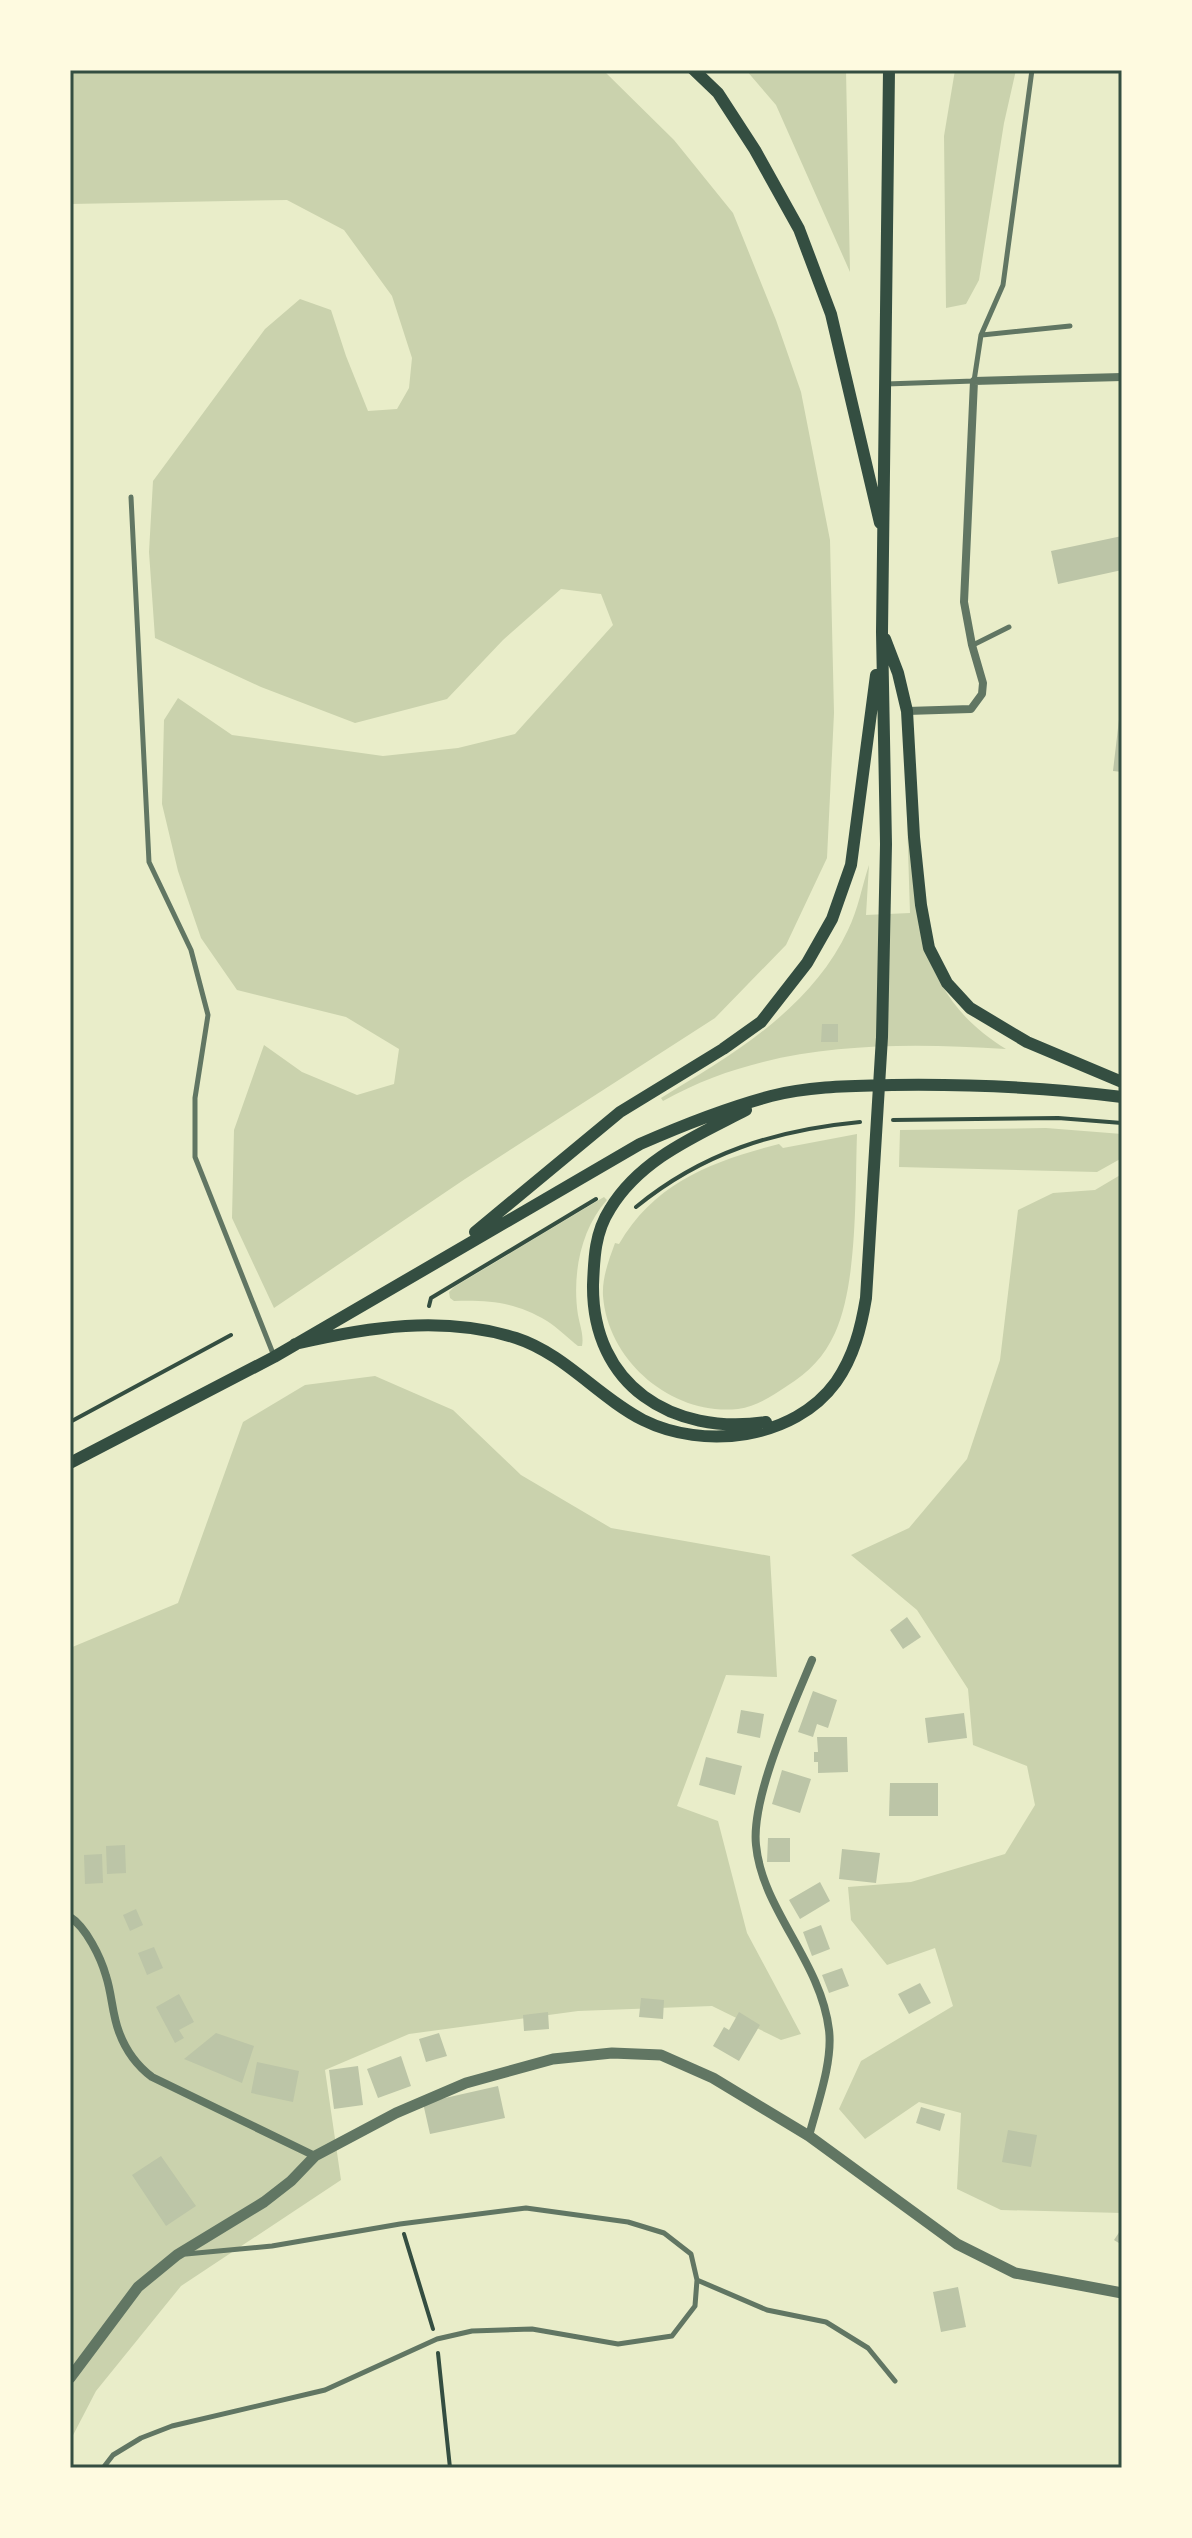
<svg xmlns="http://www.w3.org/2000/svg" width="1192" height="2538" viewBox="0 0 1192 2538" font-family="'Exo 2',sans-serif">
<rect width="100%" height="100%" fill="#e9edc9"/>
<path fill="#cad2ad" d="M70,70h533l71,70 59,73 43,107 25,72 29,148 4,173 -7,145 -41,87 -71,73 -250,161 -191,129 -42,-90 2,-88 30,-85 38,27 55,23 37,-11 5,-35 -53,-32 -109,-27 -36,-52 -23,-67 -16,-67 2,-84 14,-22 54,37 151,21 75,-8 57,-14 98,-109 -12,-31 -40,-5 -58,51 -56,59 -92,24 -94,-36 -106,-49 -6,-86 4,-71 112,-152 35,-30 31,11 15,46 22,55 29,-2 12,-21 3,-30 -20,-62 -48,-66 -57,-30 -217,4z
M746,70h100l4,202 -74,-167z
M955,70h61l-12,53 -25,157 -13,24 -20,4 -2,-172z
M904,722l19,220c16,48 39,80 83,107 -117,-7 -238,-7 -343,52l-2,-3c71,-43 150,-89 187,-168 10,-20 14,-44 21,-65l-3,50 44,-2z
M1046,1128l76,6v24l-25,14 -198,-5 1,-37z
M857,1134c-2,57 1,148 -22,199 -11,24 -26,39 -48,53 -15,10 -31,21 -49,23 -65,7 -130,-47 -135,-113 -1,-19 6,-36 12,-53l4,1c36,-62 94,-83 160,-100l4,4z
M1122,1174v1039l-121,-3 -44,-21 4,-76 -42,-11 -54,37 -26,-30 22,-48 92,-55 -18,-58 -48,17 -36,-45 -3,-33 63,-5 94,-28 30,-49 -8,-39 -54,-21 -5,-56 -51,-79 -66,-55 58,-27 58,-69 33,-99 18,-150 35,-17 42,-3z
M604,1197l3,3c-27,30 -35,76 -29,115 2,11 6,20 4,31h-4c-10,-8 -20,-18 -31,-25 -31,-19 -57,-21 -93,-20l-4,-3 -1,-6 5,-5z
M375,1376l78,34 68,65 90,53 159,28 7,121 -51,-2 -49,131 41,15 29,112 54,101 -20,6 -69,-34 -134,5 -169,23 -84,36 16,110 -160,106 -85,105 -26,50v-793l108,-45 65,-181 62,-37z"/>
<path fill="#bcc5a7" d="M1122,536v34l-64,14 -7,-33z
M1120,711h2v61l-9,-1z
M822,1024h16v18h-17z
M907,1617l14,20 -18,12 -13,-19z
M813,1691l24,9 -9,28 -11,-4 -4,13 -15,-5z
M741,1710l23,4 -4,24 -23,-5z
M964,1713l3,25 -39,5 -3,-25z
M817,1737h30l1,35 -30,1v-11h-4v-10h4z
M706,1757l36,9 -7,29 -36,-10z
M782,1770l29,9 -11,34 -28,-9z
M890,1783h48v33h-49z
M768,1838h22v24h-23z
M125,1845l1,28 -19,1 -1,-28z
M842,1849l38,4 -4,30 -37,-4z
M102,1854l1,29 -18,1 -1,-29z
M820,1882l10,19 -30,18 -11,-19z
M136,1909l7,16 -13,6 -7,-16z
M821,1925l9,24 -18,7 -9,-24z
M154,1947l9,21 -16,7 -9,-22z
M842,1968l7,18 -20,7 -7,-18z
M920,1983l11,20 -22,11 -11,-20z
M179,1994l15,28 -15,8 5,8 -9,5 -19,-36z
M641,1998l23,2 -1,19 -24,-2z
M548,2012l1,17 -25,2 -1,-16z
M739,2012l21,13 -21,36 -26,-15 11,-19 5,3z
M216,2033l38,13 -12,37 -58,-24z
M439,2033l8,23 -21,6 -7,-23z
M401,2056l10,30 -33,12 -11,-29z
M257,2062l42,9 -6,31 -42,-9z
M358,2066l5,39 -29,4 -5,-39z
M498,2086l7,32 -75,16 -7,-31z
M921,2107l24,7 -5,17 -24,-8z
M1008,2130l29,5 -6,32 -29,-5z
M161,2156l35,50 -30,20 -34,-51z
M1122,2228v17l-8,-5z
M958,2287l8,40 -25,5 -8,-40z"/>
<g fill="none" stroke-linecap="round" stroke-linejoin="round">
<path stroke="#344e41" stroke-width="4" d="M893,1120l165,-2 64,5
M636,1207c66,-54 139,-77 224,-85
M429,1306l2,-8 165,-99
M70,1422l161,-87
M404,2234l29,95
M438,2353l12,115"/>
<path stroke="#617663" stroke-width="5" d="M982,335l88,-9
M886,384l88,-3 7,-46 22,-50 29,-215
M131,497l18,365 42,88 17,65 -13,83v59l79,199
M973,645l36,-18
M186,2254l86,-8 128,-22 126,-16 102,14 36,11 27,21 6,26 70,30 59,12 42,26 27,33
M103,2468l10,-13 28,-17 31,-12 153,-36 112,-51 35,-8 60,-2 86,15 54,-8 23,-30 2,-26"/>
<path stroke="#617663" stroke-width="8" d="M907,711l64,-2 11,-15 1,-11 -11,-38 -8,-43 10,-221 148,-4
M70,1917c16,10 31,41 36,59 6,18 6,38 13,56 7,19 17,33 33,45l163,79
M809,2136c8,-31 24,-74 20,-106 -8,-69 -67,-120 -73,-185 -5,-48 37,-139 56,-185"/>
<path stroke="#617663" stroke-width="11" d="M70,2378l68,-91 39,-32 87,-53 27,-21 24,-25 81,-43 70,-30 87,-24 59,-6 49,2 52,23 96,58 148,108 58,29 107,20"/>
<path stroke="#344e41" stroke-width="12" d="M694,70l24,23 37,57 44,79 32,85 49,209
M885,639l13,34 9,38 7,126 7,68 8,43 18,35 23,25 57,34 95,40
M746,1110c-50,26 -106,49 -136,99 -15,23 -16,49 -17,76 -1,100 79,151 173,137
M475,1232l145,-120 103,-63 38,-27 46,-59 25,-44 19,-54 25,-190
M295,1344c73,-17 148,-29 221,-6 49,16 82,59 127,82 60,30 151,20 193,-38 18,-26 25,-54 30,-84l16,-261 4,-193 -4,-212 7,-562
M70,1463l204,-106 366,-213c43,-19 86,-36 131,-48 39,-10 81,-10 121,-11 77,-1 153,2 230,12"/>
</g>
<rect width="1192" height="2538" fill="none" stroke="#fefae0" stroke-width="144"/>
<rect x="72" y="72" width="1048" height="2394" fill="none" stroke="#344e41" stroke-width="3"/>
</svg>
